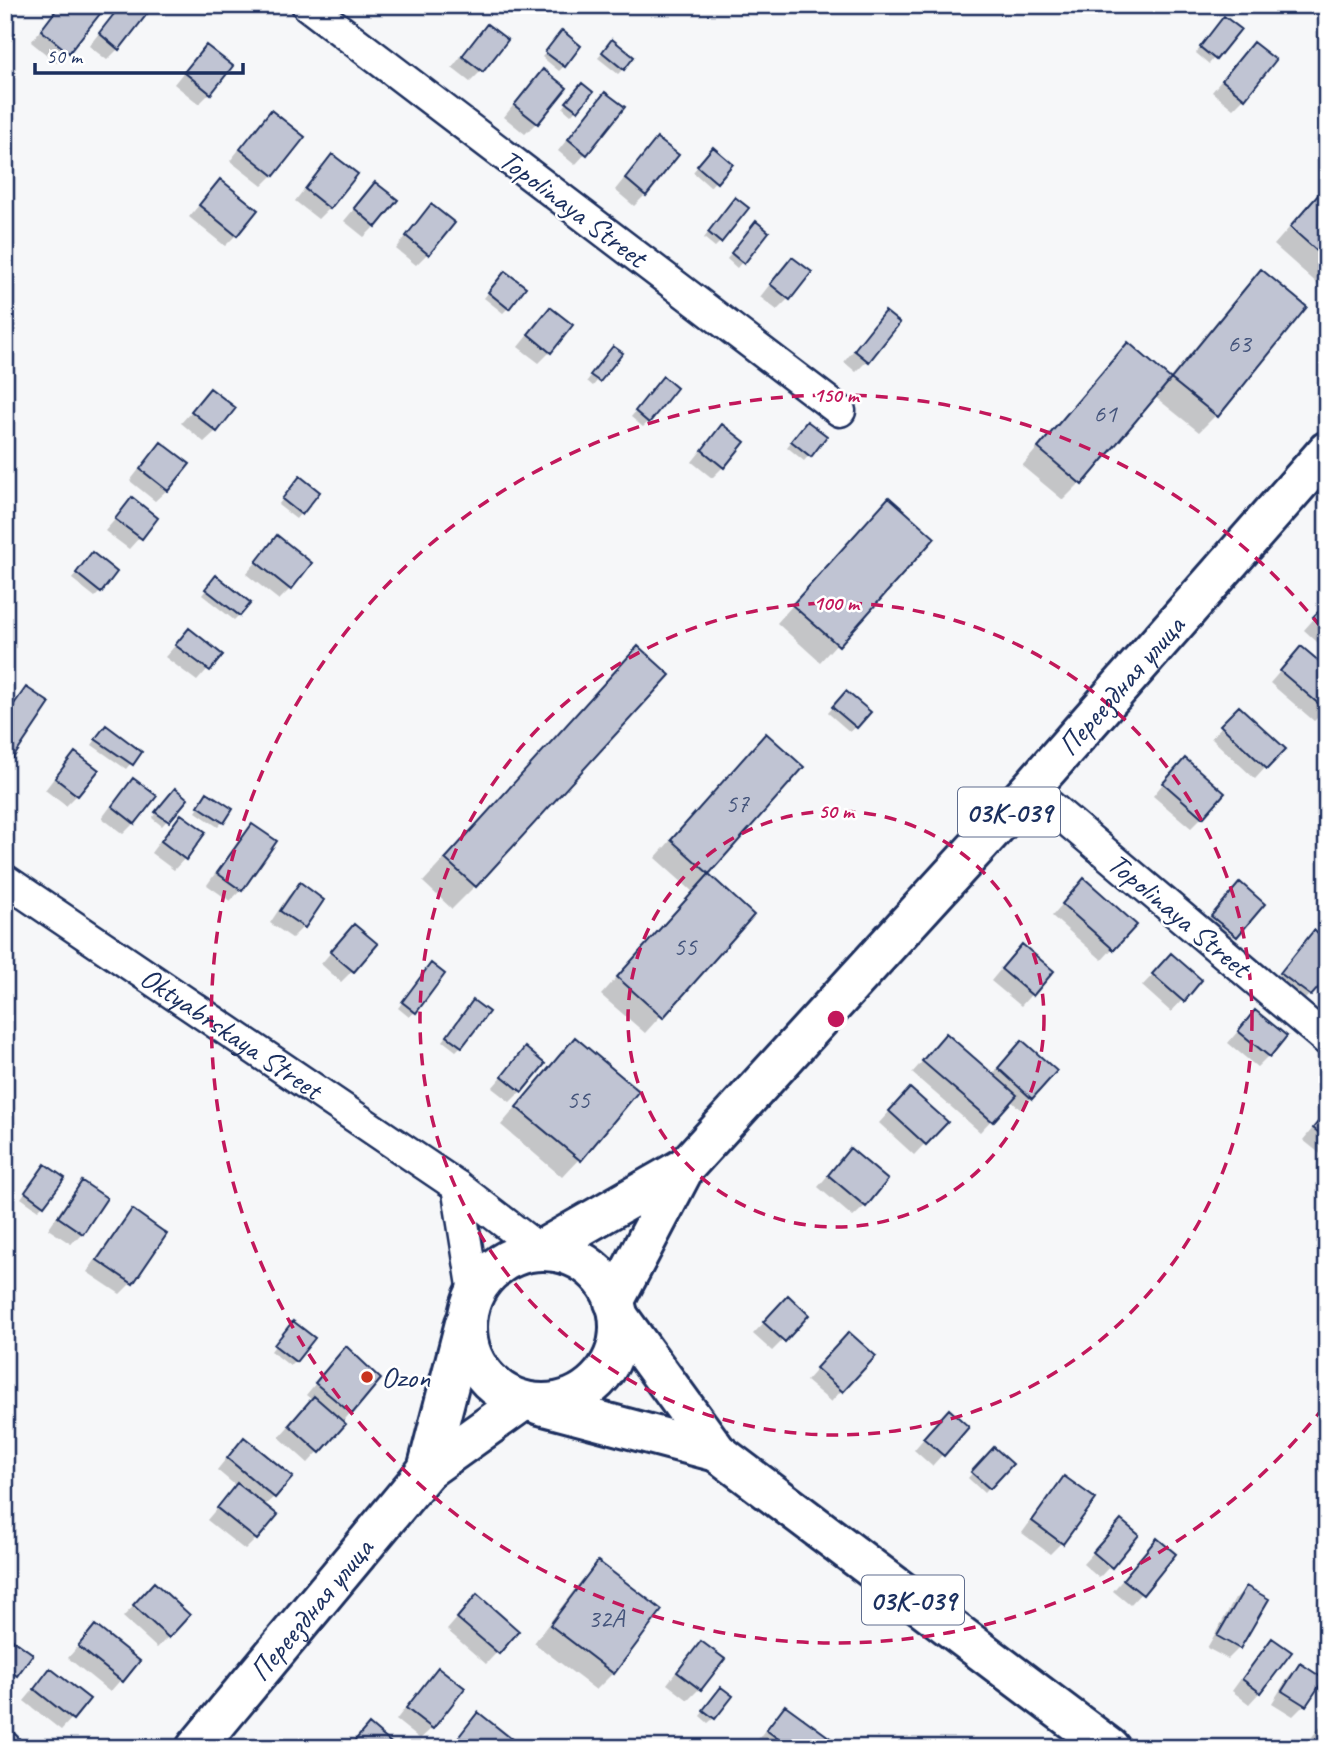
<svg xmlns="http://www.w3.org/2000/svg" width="1332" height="1753" viewBox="0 0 1332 1753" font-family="Caveat,sans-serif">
<rect width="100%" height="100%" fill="#f6f7f9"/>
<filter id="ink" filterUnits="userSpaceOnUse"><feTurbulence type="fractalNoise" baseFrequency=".0143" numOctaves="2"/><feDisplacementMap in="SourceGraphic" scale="14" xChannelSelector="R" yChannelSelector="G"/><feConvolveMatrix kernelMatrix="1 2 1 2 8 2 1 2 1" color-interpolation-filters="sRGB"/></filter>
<g filter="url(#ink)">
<path fill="#0003" d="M60,5l8,46 -11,12 -26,-21z
M121,5l-3,44 -11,11 -18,-14z
M1219,23l19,6 -29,35 -13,-11z
M487,26l19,15 -25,30 -11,11 -18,-14 24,-31z
M557,38l7,28 -5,5 -17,-14z
M1253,44l-9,54 -11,11 -21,-17 30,-37z
M206,47l4,46 -11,11 -25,-20 21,-26z
M607,47l16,22 -5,5 -20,-16z
M532,82l33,6 -29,35 -11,11 -21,-17z
M577,90l14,2 -20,23 -8,-7z
M605,94l-19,59 -11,12 -17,-14 36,-46z
M271,112l2,63 -11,11 -32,-25 30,-38z
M657,140l-12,55 -11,11 -19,-16 31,-39z
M708,154l23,10 -21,23 -17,-15z
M332,157l24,17 -27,34 -11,11 -23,-18 26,-33z
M220,182l16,53 -11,11 -36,-29 20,-24z
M375,184v42l-11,11 -20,-16z
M1327,185v93l-8,7 -45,-40z
M730,205l-10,37 -5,5 -11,-9z
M431,206l21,17 -25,31 -11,11 -20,-16 24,-31z
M751,229l16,3 -30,36 -10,-9z
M792,259l17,13 -21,27 -11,11 -17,-13 21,-27z
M1261,271l-45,144 -17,17 -45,-36 -74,87 -17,17 -41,-34 89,-105 17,-17 41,35 75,-91z
M500,278l8,30 -5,5 -19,-15z
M885,313l-17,47 -12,12 -12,-10 30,-37z
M539,321l11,31 -11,11 -21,-16z
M608,353h12l-27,33 -6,-5z
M658,384l-10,38 -5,5 -12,-10z
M210,391l6,40 -12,11 -23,-19z
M802,428l23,9 -21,24 -17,-14z
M711,438l12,29 -11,11 -20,-16z
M161,444l26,20 -20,26 -12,11 -25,-20 20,-26z
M295,484l23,8 -22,27 -18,-14z
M132,500l24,19 -27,30 -24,-18z
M872,516l60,22 -112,124 -43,-39z
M277,538l33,26 -20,25 -11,11 -33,-26z
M87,559l13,33 -5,5 -23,-18z
M211,583l28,32 -5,5 -32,-25z
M1327,604v47l-23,-21z
M189,630l31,25 -23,26 -32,-24z
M1290,660l37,49 -13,12 -44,-38z
M616,671l-141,215 -23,23 -29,-27z
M26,689l-14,68 -7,6v-49l10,-14z
M841,698l15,29 -6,5 -22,-19z
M1239,708l27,59 -11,12 -44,-41z
M101,732l39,20 -14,17 -34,-24z
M749,752l53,15 -96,107 46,41 -107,118 -44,-38 92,-103 -38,-34z
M75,754l2,41 -11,11 -21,-16 19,-25z
M1173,771l29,46 -11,11 -38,-32z
M134,780v43l-11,11 -21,-16 20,-27z
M170,795l16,4 -24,27 -10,-8z
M206,797l17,24 -5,6 -22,-15z
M181,816l4,42 -11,12 -23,-17 19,-26z
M252,826l-11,64 -11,11 -23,-16 34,-48z
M300,885l22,15 -19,27 -11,11 -22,-15 18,-27z
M1073,892l61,33 -32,35 -50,-44z
M1210,917l24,20 -10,10 -23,-19z
M1314,933l-4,61 -12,12 -28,-21 33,-41z
M343,938l9,33 -11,11 -20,-18z
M1011,957l41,14 -31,35 -30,-25z
M1160,967l22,33 -11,12 -29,-26z
M426,971l-11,41 -6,5 -11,-9z
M468,1008l-7,38 -5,5 -13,-10z
M1244,1024l24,32 -11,11 -29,-24z
M575,1040l4,119 -17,18 -61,-52 57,-68z
M935,1047l57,28 19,-21 20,44 -11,11 -10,-9 -30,32 -68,-59z
M525,1050l-4,41 -11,11 -18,-14z
M899,1101l46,21 -31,33 -35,-32z
M1327,1111v41l-4,4 -20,-16z
M839,1162l26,44 -12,11 -35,-30z
M45,1166l-2,39 -5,5 -17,-12z
M82,1183v50l-11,11 -23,-15 23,-34z
M132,1212l-1,71 -11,11 -33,-22 34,-49z
M777,1309l6,31 -11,11 -19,-17z
M288,1329l7,32 -5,5 -19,-15z
M838,1345l35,11 -42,46 -25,-21z
M335,1360l43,19 -59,72 -11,12 -29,-26 33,-37 -6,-5z
M937,1423l30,4 -35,39 -18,-16z
M994,1449l16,15 -26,29 -16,-15z
M233,1450l41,47 -10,9 -8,33 -11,11 -38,-30 29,-34 -19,-16z
M1065,1479l-3,63 -12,12 -28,-21 31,-43z
M1110,1534v32l-11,12 -16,-14z
M1157,1540l-16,53 -11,12 -17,-14z
M598,1563l15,110 -17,17 -62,-47 47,-62z
M1246,1588l-7,60 -11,11 -21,-11 28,-49z
M143,1596l25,41 -11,11 -34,-31z
M466,1608l51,23 -31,33 -39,-34z
M95,1627l42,34 -27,31 -42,-34z
M5,1636l11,39 -11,10z
M1273,1640l17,12 -30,40 -11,12 -17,-13 29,-40z
M701,1643l21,17 -23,29 -11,11 -21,-16 23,-30z
M1300,1665l22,14 -18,26 -11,11 -21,-13 17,-27z
M50,1670l22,48 -11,12 -37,-29z
M438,1670l24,18 -30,40 -12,11 -24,-19 30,-39z
M716,1695l-2,23 -6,5 -8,-7z
M785,1707l40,41h-61l-8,-6 18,-24z
M478,1714l26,34h-55l18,-22z
M1327,1717v31h-1l-14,-11z"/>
<path fill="#c0c4d3" stroke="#1b2f5e" stroke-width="2" d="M60,5h47l-38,48 -28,-23z
M121,5h33l-35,45 -20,-17z
M1224,16l17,13 -25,31 -16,-13z
M487,24l21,16 -25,32 -21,-16z
M562,30l19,16 -16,21 -20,-15z
M612,39l22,18 -10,13 -22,-18z
M1253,42l23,18 -31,39 -23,-19z
M206,45l27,21 -22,28 -27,-22z
M543,69l24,19 -29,36 -24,-19z
M582,83l11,9 -15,19 -12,-9z
M605,92l20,15 -38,48 -19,-16z
M271,110l34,27 -31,39 -34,-27z
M5,130l10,8 -10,12z
M657,138l22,17 -33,41 -21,-18z
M713,147l20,17 -16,19 -20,-17z
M332,154l26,20 -28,35 -25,-20z
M220,179l38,31 -21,26 -38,-31z
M375,182l23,18 -22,27 -22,-19z
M1327,185v75l-37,-33z
M735,197l14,11 -28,35 -13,-11z
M431,204l24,19 -26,32 -23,-19z
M756,221l13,11 -25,32 -13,-11z
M792,257l20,15 -22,28 -20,-16z
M1261,269l46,38 -89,110 -47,-38z
M505,271l21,16 -17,22 -21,-17z
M550,307l23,18 -22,28 -23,-19z
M885,311l15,12 -31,39 -15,-12z
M1128,342l43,37 -89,106 -44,-37z
M613,346l10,7 -23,29 -10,-7z
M663,376l14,12 -28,35 -14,-12z
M210,388l26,20 -19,24 -26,-21z
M807,421l20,15 -16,21 -20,-16z
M722,424l23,18 -21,26 -22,-18z
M161,442l29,22 -22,27 -28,-22z
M300,476l20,16 -18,23 -20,-16z
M132,497l26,21 -16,21 -27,-20z
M889,497l46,41 -96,108 -47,-41z
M277,535l35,28 -21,27 -35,-28z
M92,552l25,20 -16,21 -25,-20z
M216,575l35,28 -11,13 -35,-27z
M1327,603v26l-14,-12z
M189,628l34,27 -13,16 -35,-26z
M638,646l32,29 -194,212 -31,-28z
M1301,646l26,22v43l-47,-40z
M26,687l24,16 -37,55 -8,-6v-35z
M846,691l25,21 -14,16 -25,-21z
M1239,706l47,43 -19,20 -47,-44z
M106,725l36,27 -9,13 -38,-26z
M766,733l38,34 -95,107 -38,-34z
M75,752l24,18 -21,26 -23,-18z
M1185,758l40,35 -22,25 -40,-35z
M133,778l24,18 -22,28 -23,-18z
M175,788l13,11 -19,23 -14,-10z
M207,792l26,17 -9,14 -26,-17z
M181,814l25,18 -20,28 -25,-19z
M252,824l25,17 -35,50 -25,-18z
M709,874l45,41 -91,103 -46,-41z
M1084,878l53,47 -23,25 -52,-46z
M300,882l24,18 -19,28 -25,-17z
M1240,882l25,22 -28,33 -26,-21z
M354,924l24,20 -24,28 -24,-20z
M1314,930l13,13v35l-16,18 -31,-23z
M1022,944l32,27 -21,25 -32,-27z
M1171,953l31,27 -18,22 -32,-28z
M431,963l14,11 -29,39 -14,-11z
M473,1000l16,12 -27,35 -15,-11z
M1255,1010l32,26 -17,21 -32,-26z
M946,1033l71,62 -24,27 -71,-61z
M575,1037l64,54 -58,70 -65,-54z
M1022,1040l35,31 -25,28 -34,-31z
M525,1047l20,17 -23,28 -20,-16z
M910,1088l38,34 -22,23 -37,-34z
M1327,1111v28l-14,-11z
M850,1148l38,32 -22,27 -38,-32z
M45,1164l20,14 -21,28 -19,-14z
M82,1181l25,17 -24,36 -25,-17z
M132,1209l35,25 -34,50 -36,-24z
M788,1295l21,20 -24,27 -22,-20z
M293,1321l22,17 -19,24 -22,-17z
M849,1332l27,24 -33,36 -27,-24z
M346,1346l35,33 -29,35 -37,-31z
M314,1396l32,28 -26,29 -31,-28z
M949,1409l20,18 -25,29 -21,-18z
M244,1437l49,40 -18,21 -48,-40z
M994,1447l19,17 -23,25 -19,-17z
M1064,1476l32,23 -33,45 -31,-23z
M237,1483l41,32 -21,25 -40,-32z
M1121,1520l18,15 -27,33 -19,-16z
M1157,1538l19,16 -33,41 -20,-16z
M598,1561l64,49 -48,64 -64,-49z
M154,1582l36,33 -21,23 -36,-33z
M1246,1586l23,13 -29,50 -23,-13z
M477,1594l42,37 -20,23 -42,-36z
M95,1625l45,36 -17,21 -45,-36z
M5,1634l28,20 -16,22 -12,-9z
M1272,1638l20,14 -31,41 -19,-14z
M701,1641l24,18 -24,31 -24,-18z
M1300,1663l24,16 -18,27 -24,-15z
M438,1667l27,21 -32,41 -27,-21z
M50,1668l40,31 -17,21 -39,-31z
M721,1687l12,9 -18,23 -12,-9z
M785,1705l48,35 -6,8h-36l-25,-18z
M478,1712l35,28 -7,8h-38l-11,-9z
M369,1724l28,24h-42l-4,-3z"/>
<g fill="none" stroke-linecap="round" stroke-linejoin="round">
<g stroke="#1b2f5e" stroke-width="35">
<g id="street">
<path d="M307,5l533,406"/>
<path d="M1030,789l297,251"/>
<path id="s1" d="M5,880l452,306 83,64"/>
<path d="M457,1186l17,106"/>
<path d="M5,1747l1,1"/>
</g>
</g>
<g stroke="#1b2f5e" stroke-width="44">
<g id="primary">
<path d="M540,1250l145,-83"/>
<circle cx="543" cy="1327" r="76"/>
<path id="s2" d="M614,1302l71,-135 345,-378 297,-338"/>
<path d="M619,1317l98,135 393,296"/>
<path d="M540,1405l177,47"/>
<path d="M427,1470l38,-147"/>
<path id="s3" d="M196,1748l231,-278 96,-69"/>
</g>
</g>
<use href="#street" stroke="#fff" stroke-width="30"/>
<use href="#primary" stroke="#fff" stroke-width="38"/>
</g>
</g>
<g fill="none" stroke="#c2185b" stroke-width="3.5" stroke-dasharray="12 9">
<circle cx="836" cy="1019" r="208"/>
<circle cx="836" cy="1019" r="416"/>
<path d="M1324 1407A624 624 0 1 1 1324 631"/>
</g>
<circle fill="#c8321e" stroke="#fff" stroke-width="2.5" cx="367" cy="1377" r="7"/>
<g text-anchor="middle" stroke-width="5" stroke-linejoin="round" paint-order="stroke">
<g font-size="26" fill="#44547b">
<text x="1239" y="352">63</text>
<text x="1105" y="422">61</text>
<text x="737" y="812">57</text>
<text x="685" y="955">55</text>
<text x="578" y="1108">55</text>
<text x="606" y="1627">32А</text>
</g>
<g fill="#fff" stroke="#5f6d8e" stroke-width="2">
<rect x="958" y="787.5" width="102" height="49" rx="5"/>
<rect x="862" y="1575.5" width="102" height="49" rx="5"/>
</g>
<g font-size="28" font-weight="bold" fill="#1b2f5e">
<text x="1009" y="822">03К-039</text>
<text x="913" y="1610">03К-039</text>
</g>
<g font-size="30" fill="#1b2f5e" stroke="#fff">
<text transform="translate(573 208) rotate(37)" y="10">Topolinaya Street</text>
<text dy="10" stroke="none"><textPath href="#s2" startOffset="802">Переездная улица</textPath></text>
<text transform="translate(1179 915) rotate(40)" y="10">Topolinaya Street</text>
<text dy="10" stroke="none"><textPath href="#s1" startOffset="273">Oktyabrskaya Street</textPath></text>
<text dy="10" stroke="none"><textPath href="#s3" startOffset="180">Переездная улица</textPath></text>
</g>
<g font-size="30" fill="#1b2f5e" stroke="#fff" text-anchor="start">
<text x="381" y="1387">Ozon</text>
</g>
</g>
<circle cx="836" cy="1019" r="10" fill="#c2185b" stroke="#fff" stroke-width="3.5"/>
<g font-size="21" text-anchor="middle" font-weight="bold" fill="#c2185b" stroke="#fff" stroke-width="5" stroke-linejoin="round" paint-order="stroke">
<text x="836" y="402">150 m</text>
<text x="836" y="610">100 m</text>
<text x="836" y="818">50 m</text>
</g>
<rect width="1332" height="1753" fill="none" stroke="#fff" stroke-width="28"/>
<rect x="14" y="14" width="1304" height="1725" fill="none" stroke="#1b2f5e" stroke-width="2.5" filter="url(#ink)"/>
<path d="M35 63v10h208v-10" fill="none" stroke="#1b2f5e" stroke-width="3.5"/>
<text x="46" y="63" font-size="21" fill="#1b2f5e" stroke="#ffffff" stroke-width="5" paint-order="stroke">50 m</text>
</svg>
